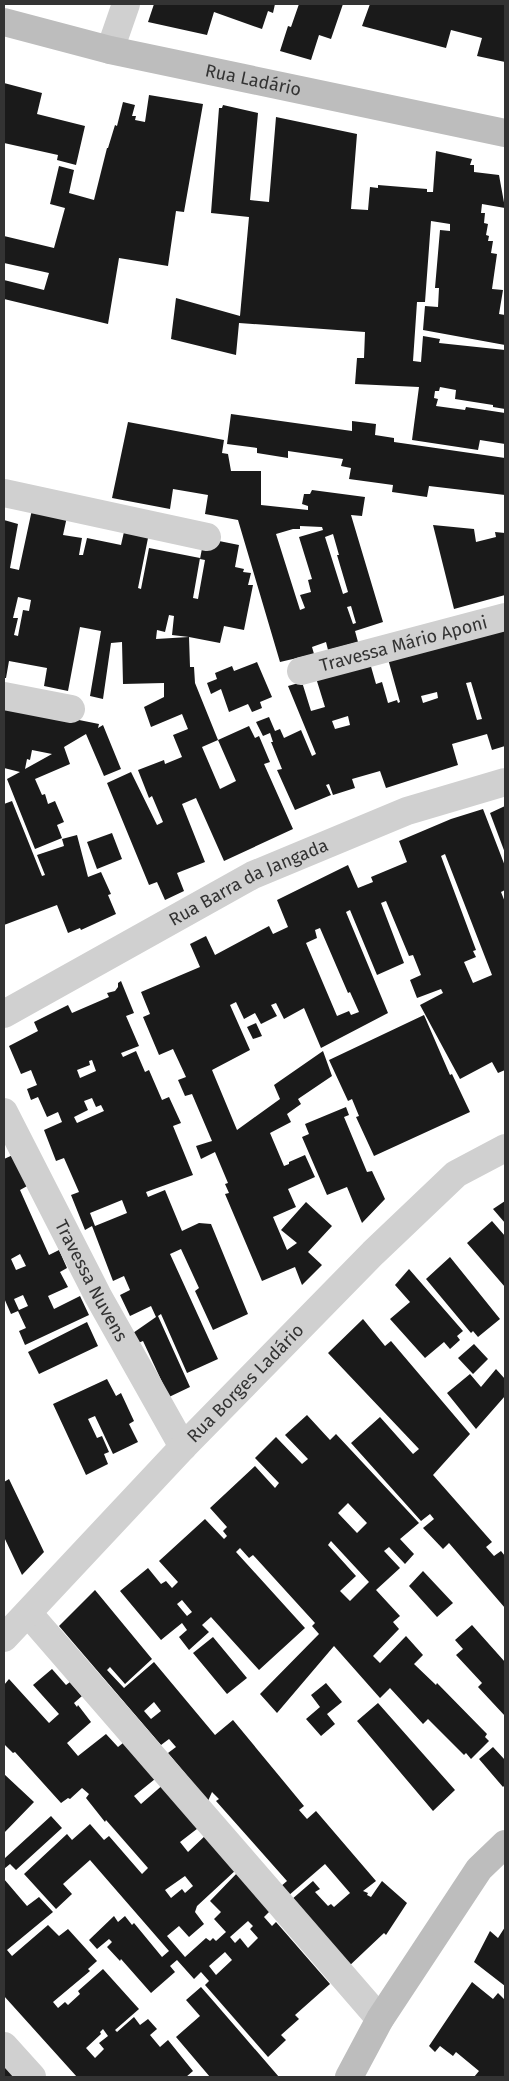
<svg xmlns="http://www.w3.org/2000/svg" width="509" height="2081" viewBox="0 0 509 2081" font-family="'Fira Sans',sans-serif">
<rect width="100%" height="100%" fill="#fff"/>
<path fill="#1a1a1a" fill-rule="evenodd" d="M154,4h121l-2,9 -5,-2 -6,18 -48,-17 -7,23 -59,-13z
M299,4h44l-12,35 -12,-4 -8,25 -31,-9 8,-25 3,1z
M370,4h135v58l-28,-6 5,-18 -31,-8 -5,18 -84,-22z
M4,83l38,10 -5,21 48,12 -9,39 -19,-5 1,-5 -54,-12z
M149,95l54,9 -19,108 -8,-1 -8,55 -49,-8 -11,66 -104,-25v-19l40,10 5,-17 -45,-10v-27l50,12 11,-40 -15,-4 9,-38 15,4 -5,23 25,7 13,-52h1l7,-23 2,1 6,-24 12,3 -3,11h4l-1,4 10,2z
M223,105l35,8 -8,87 19,2 7,-85 81,17 -6,75 17,1 2,-23 8,1v-3l49,4v3h6l3,-41 36,8 -2,6h4v7l25,3 6,33 -23,-4 -1,9h4l-1,10 4,1 -2,11 3,1 -1,5h5l-2,12 6,1 -5,35 11,1 -4,24 6,1v30l-82,-15 2,-24 13,1 1,-19h-4l5,-58 10,1v-7l-19,-3 -6,81h-8l-4,59 8,1 2,-26 17,3 -1,4 66,7v59l-12,-2v-2l-38,-6 1,-9 -16,-3 -1,4h-4l-1,7 4,1 -2,7 29,4 1,-3 39,6v31l-25,-4 -2,10 -66,-10 7,-53 -64,-3 2,-26h7l1,-26 -126,-9 -3,32 -65,-16 5,-41 64,18 9,-99 -38,-4 8,-105h3z
M231,414l121,17v-10l24,3 -1,11 19,3v4l111,16v37l-76,-9 -2,11 -35,-5 1,-7 -44,-6 2,-11 -10,-2 2,-7 -55,-8v7l-31,-5v-5l-30,-4z
M128,422l96,18 -2,13 6,1 3,17h30v34l47,5v-4l-6,-2 2,-10h6l2,-4 53,7 -3,19 -11,-1 32,107 -28,9 3,11 -30,8 -2,-8 -14,5 2,7 -34,8 -42,-142 -33,-6 3,-19 -35,-6 -3,20 -58,-11zM300,526l22,1 1,3 -24,7 13,42 -4,1 3,12 -11,3 5,13 -5,2 -24,-76 17,-5h7zM333,534l6,21h-2l11,37 -5,2 -18,-57zM351,606l5,17 -3,1 -6,-17z
M33,505l35,7 -5,23 19,3 -3,17h4l4,-17 34,7 5,-22 24,5 -12,60 3,1 8,-41 51,10 -7,40 5,1 7,-39 -5,-1 4,-21 35,7 -4,22 9,2 -1,3 8,1 -3,12h5l-9,45 -20,-4 -4,17 -31,-6 -17,-2 2,-19 -5,-1 -4,17 -8,-2 -1,9 33,-2 1,30h4l1,16 23,57 -16,7 18,42 16,-8 -18,-41 31,-14 6,12 4,-2 11,26 -6,2 29,65 -69,32 -28,-63 -14,6 23,58 -28,11 7,18 -19,9 -8,-18 -8,3 -42,-102 24,-11 26,53 6,-3 -11,-26 -3,2 -11,-28 26,-10 1,4 17,-7 -9,-22 15,-6 -6,-15 -31,13 -7,-20 20,-10v-14l-41,1 -1,-42 -11,1 -8,56 -13,-3 11,-65 -21,-4 -12,64 -24,-5 3,-18 -38,-7 -3,17h-2v-158l14,4 -8,44 9,2zM18,597l13,3 -2,11 -6,-1 -5,26 -4,-1 4,-17h-5z
M433,525l41,4 2,13 20,-5 -1,-5 10,1v62l-51,14z
M505,626v120l-13,4 -5,-16 -35,10 6,21 -72,23 -6,-17 -28,8 3,9 -22,7 -4,-11 -3,1 5,10 -36,15 -18,-40 5,-1 -11,-27h2l-3,-9 -7,3 -7,-14 13,-5 6,14 5,-2 4,9 17,-8 11,26 4,-2 -28,-68 14,-4 9,29 14,-4 -9,-29 54,-15 6,21 6,-2 6,21 9,-3 1,3 2,-1 -12,-43zM471,682l11,37 -5,1 -11,-37zM437,692l1,6 -15,5 -2,-7zM348,716l2,9 -15,4 -3,-8z
M257,662l15,35 -12,5 2,6 -10,4 -4,-8 -19,8 -8,-23 -10,5 -4,-11 10,-4 -2,-6 17,-7 2,5z
M4,705l95,19 -1,4 5,-3 18,44 -17,7 -18,-42 -22,13 6,17 -35,15 7,16 3,-1 3,10 7,-3 9,21 -7,3 5,13 -27,11 -28,-70 13,-7 -16,-4zM32,750l20,4 -27,15 2,-10 3,1z
M12,801l30,75 3,-1 -8,-20 27,-9 -2,-7 15,-4 11,42 13,-5 10,22 -3,1 8,19 -35,16 -1,-2 -12,5 -11,-28 -53,20v-121z
M505,806v47l-15,-40z
M483,809l22,57v24l-4,2 4,10v168l-7,3 -6,-11 -32,17 -40,-74 23,-12 -2,-4 -24,9 -7,-18 11,-5 -8,-20 -4,1 -23,-55 -5,2 23,60 -27,12 -27,-65 -4,2 42,101 -67,35 -17,-40 -20,11 -8,-16 -5,2 6,11 -16,8 -6,-11 -11,6 -8,-17 -6,3 20,45 -38,20 25,60 43,-31 -6,-14 49,-34 9,25 -34,23 3,5 -14,10 4,8 -21,11 14,33 5,-2v-2l16,-7 10,22 -27,12 8,18 -23,10 14,33 10,-7 -16,-13 25,-28 26,24 -24,26 14,13 -20,20 -7,-18 -33,14 -37,-87 4,-1 -4,-9 3,-1 -13,-31 -14,7 -5,-13 16,-5 -20,-47 -7,2 -7,-16 8,-3 -13,-28 -14,6 -16,-38 7,-3 -9,-22 59,-25 -10,-23 16,-8 9,19 54,-29 4,8 15,-7 -11,-27 71,-35 10,23 15,-6 -2,-5 36,-15 -8,-21 52,-22zM445,854l47,121 -19,8 -9,-21 12,-5 -3,-6 3,-1 -35,-94zM320,928l28,65 2,-1 9,20 -8,3 -2,-4 -12,5 -31,-73 11,-5 -2,-8z
M112,833l10,26 -25,10 -10,-27z
M121,981l13,32 -8,3 13,30 -18,7 2,4 13,-6 9,21 4,-2 13,30 7,-3 12,26 -8,3 20,49 -47,17 2,5 17,-7 17,41 17,-8 12,1 37,90 -35,16 -18,-39 4,-3 -18,-39 -11,5 48,105 -31,14 -26,-59 -3,2 32,71 -21,10 -26,-56 -5,2 -5,-10 23,-16 -5,-11 -21,10 -10,-21 10,-5 -6,-14 -11,5 -21,-55 -7,4 -14,-35 8,-3 -15,-34 -8,3 -12,-31 18,-8 -4,-10 -11,5 -9,-20 -7,3 -4,-11 10,-4 -6,-15 -10,4 -12,-28 29,-15 -4,-9 34,-17 4,8 37,-16 -2,-4 8,-2 3,-4v-4zM92,1060l4,11 -16,7 -3,-8 13,-5 -1,-4zM92,1098l4,9 5,-2 3,6 -27,12 -3,-6 14,-7 -4,-9zM122,1200l5,13 -32,13 -5,-13z
M424,1015l26,60 2,-1 18,38 -96,44 -18,-39 3,-1 -7,-17 -4,2 -19,-41z
M256,1023l6,13 -9,3 -6,-12z
M346,1107l3,8 -5,2 23,55 5,-1 13,28 -23,24 -15,-36 -20,8 -25,-58 7,-3 -4,-10z
M15,1154l14,31 -9,5 29,65 10,-5 8,18 -7,4 8,15 -20,9 6,13 26,-13 9,19 -64,30 -6,-14 7,-3 -8,-17 -7,3 -7,-16v-139zM20,1254l6,12 -10,4 -5,-11zM23,1295l5,11 -9,4 -5,-11z
M505,1201v22l-12,-14z
M492,1221l13,15v51l-38,-44z
M450,1257l50,62 -22,18 -5,-6 -2,2 -45,-54z
M409,1269l54,62 -6,5 3,4 -10,9 -6,-7 -19,16 -35,-39 20,-17 -15,-17z
M363,1319l22,27 6,-5 79,93 -37,41 59,67 -6,5 8,9 7,-5 4,5v52l-56,-65 -6,6 -20,-21 11,-9 -4,-5 -9,7 -70,-78 29,-26 33,37 6,-5 -91,-96z
M87,1322l11,24 -59,28 -11,-22z
M474,1344l14,15 -15,15 -15,-16z
M496,1369l9,10v17l-29,33 -29,-36 23,-19 11,13z
M107,1379l9,17 5,-3 13,28 -5,3 9,18 -25,12 -18,-38 -7,3 9,19 5,-2 7,16 -5,2 4,10 -22,11 -33,-71z
M307,1415l23,25 6,-6 83,89 -19,16 14,15 -9,10 -16,-17 -5,4 16,17 -24,22 24,26 -7,6 6,7 -26,27 7,7 26,-27 17,19 -9,9 22,21 1,-2 50,51 -2,3 4,4 -18,18 -5,-6 -2,2 -36,-36 -5,5 -33,-36 -10,10 -46,-52 -57,67 -17,-19 59,-60 -7,-8 3,-3 -62,-68 -4,3 -9,-10 -4,4 69,76 -46,42 -48,-53 -9,8 7,7 -20,18 -10,-13 8,-7 -5,-7 -21,17 -41,-49 28,-23 13,16 5,-3 6,7 6,-6 -19,-21 46,-42 19,20 3,-3 -4,-5 4,-4 -17,-19 45,-42 20,22 4,-5 -24,-25 21,-21 26,27 6,-5 -23,-24zM348,1503l19,20 -10,10 -19,-20zM331,1541l38,41 -19,19 -10,-10 16,-15 -28,-31zM182,1600l10,12 -5,4 -10,-12z
M9,1479l35,73 -22,23 -18,-38v-55z
M423,1571l30,32 -16,14 -28,-31z
M95,1590l57,69 -27,25 -15,-17 -3,3 17,18 30,-26 61,73 18,-15 71,86 -5,4 8,9 9,-8 60,70 -13,10 5,2 -1,2 4,2 11,-16 25,22 -21,32 -2,-2 -37,35 -56,-68 22,-19 7,8 -5,3 13,14 3,-2 3,3 16,-14 -25,-29 -37,32 -8,-9 7,-6 -71,-80 3,-2 -7,-7 -4,9 -40,-48 8,-6 -7,-8 -8,6 -102,-119zM154,1702l7,9 -10,8 -7,-8z
M472,1625l33,37v54l-27,-29 4,-4 -26,-28 7,-6 -8,-9z
M213,1637l34,41 -20,16 -34,-41z
M52,1669l14,16 4,-3 12,14 -8,7 3,4 1,-2 13,17 -24,21 11,13 28,-22 12,13 5,-4 32,36 -21,17 7,8 24,-21 37,42 -22,17 8,10 19,-18 30,35 -40,37 -2,6 9,12 -15,13 -10,-11 -12,10 18,21 21,-19 4,3 3,-3 3,3 10,-9 -12,-13 7,-7 -11,-11 29,-30 33,38 -8,8 8,9 4,-4 54,62 -35,31 4,4 -18,16 5,5 -18,17 -63,-72 4,-4 -8,-9 -7,7 -17,-19 -7,6 5,6 -24,21 -30,-34 -1,2 -13,-14 5,-5 -3,-3 -12,10 -8,-9 25,-24 4,6 7,-6 7,9 2,-2 28,34 7,-6 -79,-91 -27,24 9,10 -16,15 -32,-35 43,-40 5,6 18,-16 14,16 5,-4 33,38 6,-6 -42,-48 -1,2 -19,-24 3,-4 -7,-6 -12,11 -2,-1 -7,5 -46,-51 -2,1 -9,-9v-59l5,-6 40,44 10,-9 -26,-29zM185,1876l8,10 -8,7 -3,-4 -11,9 -6,-8zM248,1921l5,5 -3,3 8,9 -10,10 -8,-10 -5,5 -5,-6zM225,1952l7,8 -16,15 -7,-9z
M326,1683l16,19 -15,12 8,10 -14,12 -15,-17 14,-12 -9,-12z
M378,1703l77,87 -22,21 -76,-90z
M493,1747l12,13v25l-2,2 -24,-28z
M4,1774l30,28 -30,31z
M51,1816l11,12 -46,42 -6,-6 -6,5v-13l1,2z
M4,1879l23,27 12,-9 14,15 -46,38 5,6 36,-31 11,11 9,-7 29,32 -9,8 2,2 -37,31 5,6 7,-6 3,3 12,-11 -2,-3 25,-22 36,40 -24,21 2,2 17,-15 6,8 8,-6 9,10 -7,6 10,12 8,-7 25,31 -7,6h-109l-73,-81zM103,2029l5,7 -9,7 5,6 -9,9 -9,-10 15,-14 -1,-2z
M505,1927v59l-31,-24 16,-31 8,7z
M472,1982l21,17 5,-6 7,7v77h-31l5,-6 -23,-19 -3,4 -13,-10 -5,6 -6,-6z
M201,1987l14,16 64,74h-69l-34,-40 24,-21 -14,-16z
M10,2060l16,17h-22v-11z"/>
<g fill="none" stroke-linecap="round" stroke-linejoin="round">
<g stroke="#d0d0d0" stroke-width="28">
<path d="M110,50l16,-46"/>
<path d="M4,493l203,44"/>
<path id="s1" d="M301,671l204,-54"/>
<path d="M4,696l67,13"/>
<path id="s2" d="M4,1014l249,-139 154,-64 98,-29"/>
<path id="s3" d="M4,1112l94,184 85,151"/>
<path d="M28,1613l352,406"/>
<path id="s4" d="M4,1638l179,-191 190,-194 83,-79 49,-26"/>
<path d="M4,2046l28,31"/>
</g>
<g stroke="#bdbdbd" stroke-width="28">
<path id="s5" d="M4,22l106,28 395,83"/>
<path d="M349,2077l31,-58 99,-150 26,-25"/>
</g>
</g>
<g text-anchor="middle" stroke-width="5" stroke-linejoin="round" paint-order="stroke">
<g font-size="18" fill="#333" stroke="#fff">
<text dy="6" stroke="none"><textPath href="#s5" startOffset="256">Rua Ladário</textPath></text>
<text dy="6" stroke="none"><textPath href="#s1" startOffset="106">Travessa Mário Aponi</textPath></text>
<text dy="6" stroke="none"><textPath href="#s2" startOffset="278">Rua Barra da Jangada</textPath></text>
<text dy="6" stroke="none"><textPath href="#s3" startOffset="190">Travessa Nuvens</textPath></text>
<text dy="6" stroke="none"><textPath href="#s4" startOffset="351">Rua Borges Ladário</textPath></text>
</g>
</g>
<rect width="509" height="2081" fill="none" stroke="#333333" stroke-width="10"/>
</svg>
